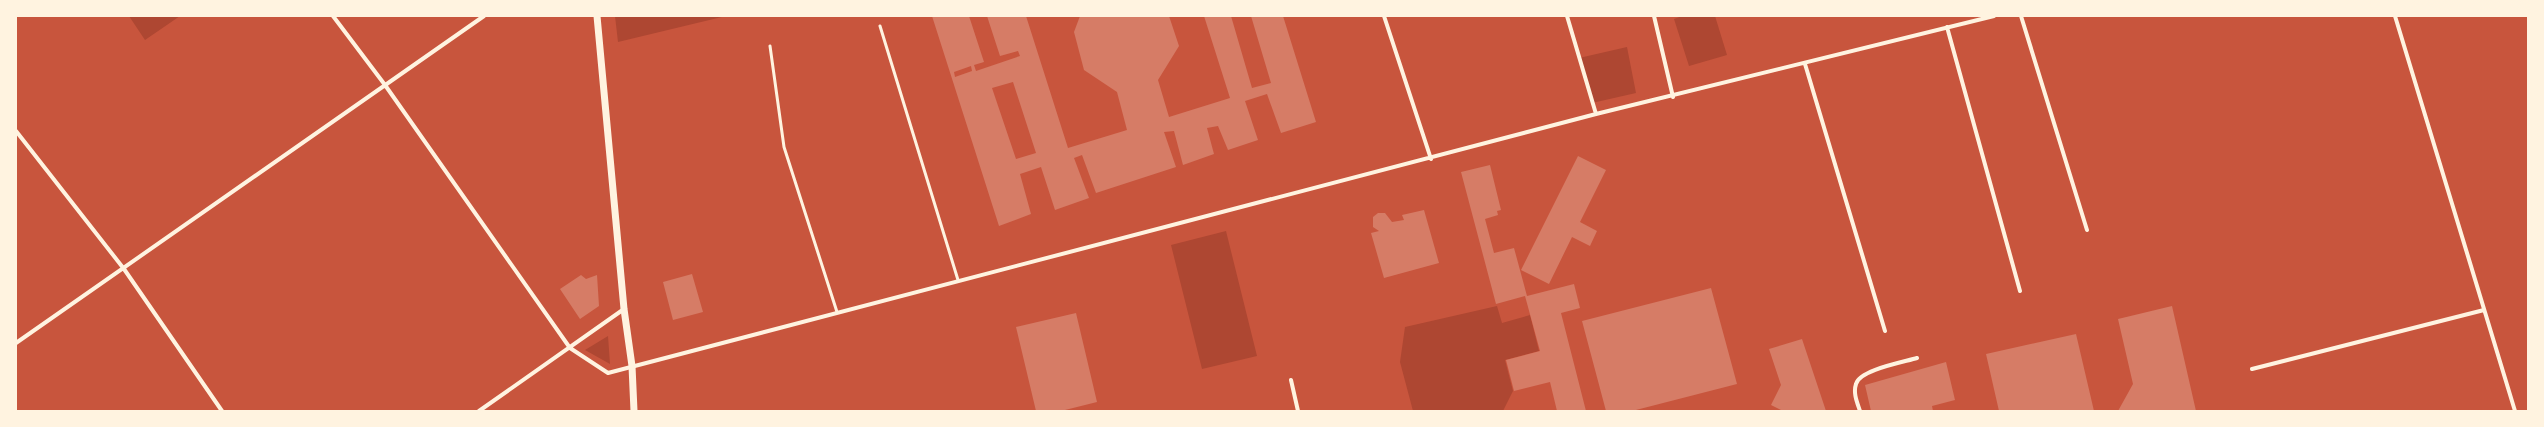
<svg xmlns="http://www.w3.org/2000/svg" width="2544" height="427" viewBox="0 0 2544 427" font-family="'Fira Sans',sans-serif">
<rect width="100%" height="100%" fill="#c8553d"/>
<path fill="#ae4732" d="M129,16h51l-35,24z
M615,16h111l-108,26z
M1682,16h33l12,39 -38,11 -15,-47z
M1627,47l9,46 -44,10 -13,-45z
M1226,231l31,125 -55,13 -31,-124z
M1497,306l5,17 28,-8 9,36 -34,9 8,31 -10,20h-90l-13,-49 5,-35z
M608,336l2,28 -25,-14z"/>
<path fill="#d67c66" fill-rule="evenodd" d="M932,16h37l15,46 -10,3 2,6 44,-15 -2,-5 -18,5 -13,-40h39l42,132 59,-18 -10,-38 -33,-22 -10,-38 6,-16h89l10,30 -21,34 11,37 61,-19 -26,-82h27l21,72 19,-5 -20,-67h32l33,106 -35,11 -14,-39 -22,7 13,39 -30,10 -10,-24 -11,2 7,26 -31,11 -9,-34 -10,1 12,35 -80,26 -14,-38 -8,3 15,40 -34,12 -14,-43 -21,7 11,40 -32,12zM971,66l1,5 -17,6 -1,-5zM1013,82l23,71 -20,6 -24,-71z
M1578,156l28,14 -26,52 17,9 -7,15 -18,-9 -23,47 -28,-14z
M1490,165l11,45 -4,1 1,4 -13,4 9,34 20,-5 13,48 47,-12 6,24 -19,5 25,98h-29l-7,-29 -36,9 -8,-31 34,-9 -15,-55 -29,8 -35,-132z
M1424,210l15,53 -55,15 -13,-45 8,-2 -6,-4v-10l5,-4h7l7,9 12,-2 -2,-5z
M692,274l11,38 -30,8 -10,-38z
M581,275l5,4 11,-4 2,31 -19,13 -20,-30z
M1711,288l26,96 -105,27h-26l-24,-90z
M2172,306l24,105h-78l15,-27 -15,-65z
M1076,313l21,89 -36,9h-25l-20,-84z
M2076,334l18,77h-95l-13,-57z
M1802,339l24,72h-43l-12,-6 10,-20 -12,-36z
M1946,362l9,38 -23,6 1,5h-62l-6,-26z"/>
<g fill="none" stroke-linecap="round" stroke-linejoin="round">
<path stroke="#fff3e0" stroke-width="3" d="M880,26l78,254
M770,46l14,101 53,165"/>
<path stroke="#fff3e0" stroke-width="4" d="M333,16l52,69 185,263 38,25 988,-259 398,-98
M1384,16l47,143
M1567,16l29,98
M1654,16l19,81
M2021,16l66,214
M2395,16l120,395
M1947,27l73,264
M1805,64l80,267
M16,131l108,138 98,142
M16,343l468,-327
M2252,369l232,-59
M1291,380l7,31
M479,411l145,-102
M1860,411c-3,-9 -7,-18 -4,-27 3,-14 48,-22 61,-26"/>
<path stroke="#fff3e0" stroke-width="7" d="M597,16l27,293 8,57 2,45"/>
</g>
<rect width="2544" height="427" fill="none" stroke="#fff3e0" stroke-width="34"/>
</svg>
